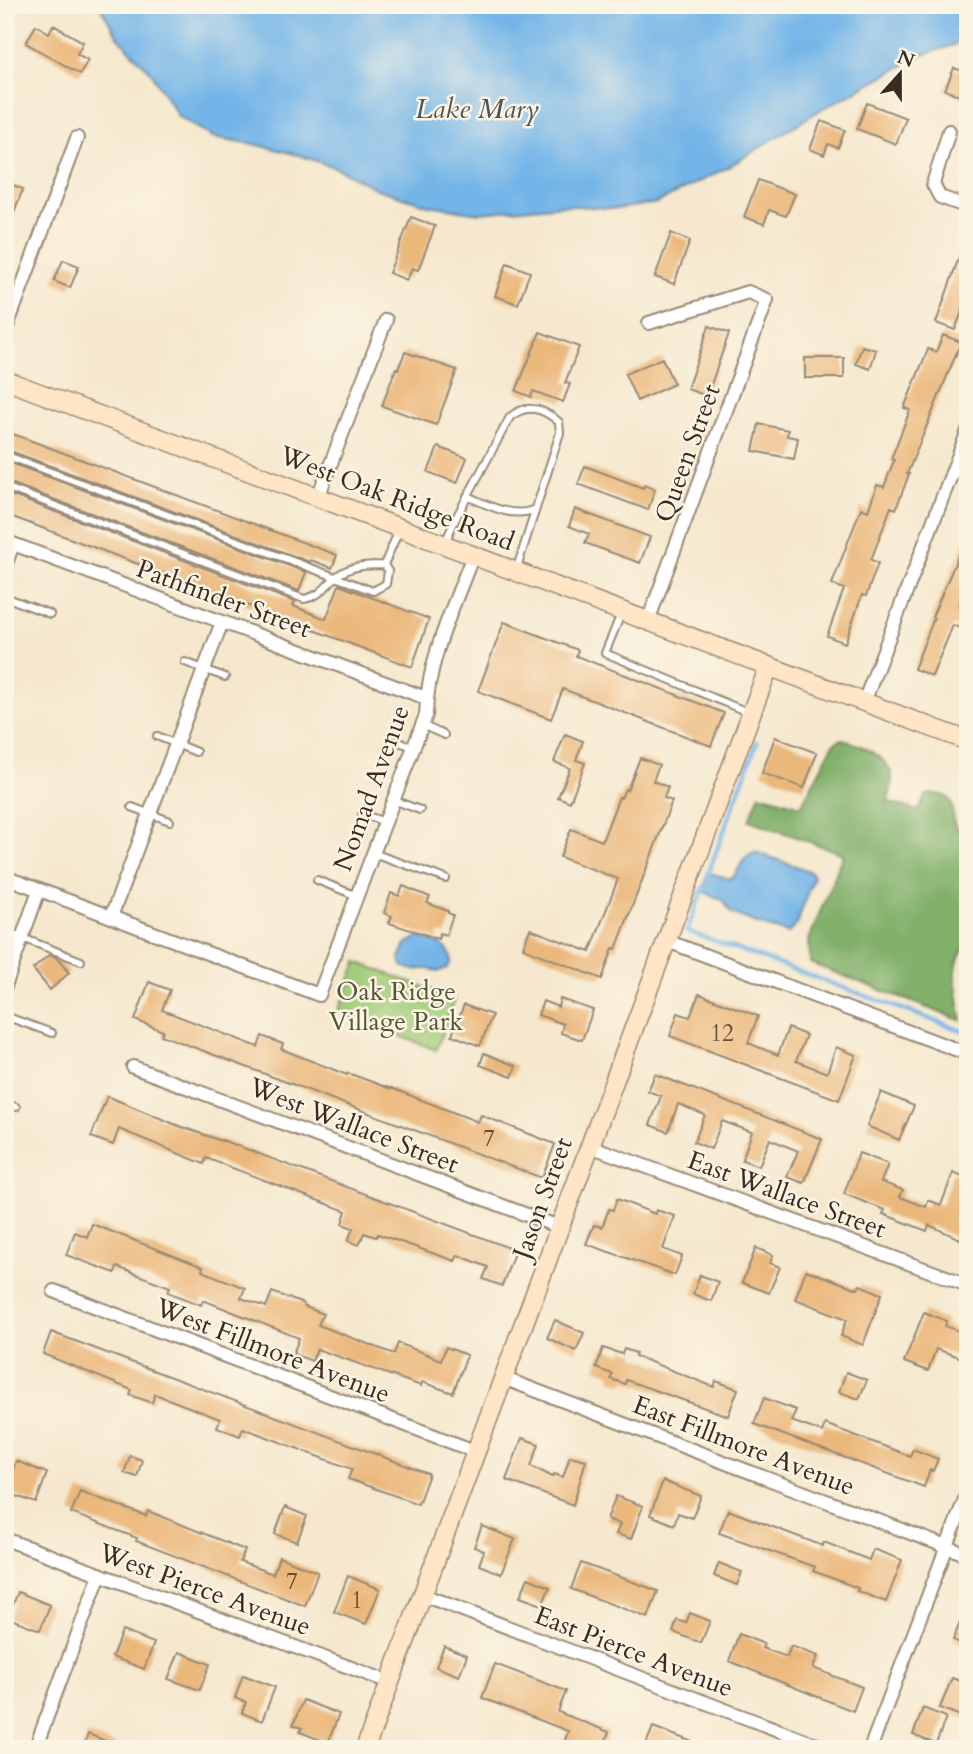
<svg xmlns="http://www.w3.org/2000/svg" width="973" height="1754" viewBox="0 0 973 1754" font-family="Cardo,serif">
<rect width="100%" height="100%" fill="#fcf5e5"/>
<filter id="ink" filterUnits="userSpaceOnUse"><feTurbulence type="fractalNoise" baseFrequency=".0143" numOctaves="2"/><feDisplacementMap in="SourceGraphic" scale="14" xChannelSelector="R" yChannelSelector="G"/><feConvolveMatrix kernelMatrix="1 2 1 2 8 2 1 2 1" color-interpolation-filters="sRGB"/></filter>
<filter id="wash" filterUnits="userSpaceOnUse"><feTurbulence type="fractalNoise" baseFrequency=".00686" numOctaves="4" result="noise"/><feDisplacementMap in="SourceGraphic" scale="28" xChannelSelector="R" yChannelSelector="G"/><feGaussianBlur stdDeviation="1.57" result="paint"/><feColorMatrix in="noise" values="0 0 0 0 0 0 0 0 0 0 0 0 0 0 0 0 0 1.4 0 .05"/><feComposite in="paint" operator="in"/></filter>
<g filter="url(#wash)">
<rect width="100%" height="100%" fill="#f5e8ce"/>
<path fill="#a2cd7a" stroke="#6e7c4c" stroke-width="2" d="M357,962l98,37 -19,51 -98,-38z"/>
<path fill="#81b06a" stroke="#5e6d44" stroke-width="2" d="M842,739c18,6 49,17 50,41 0,7 -3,16 -4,22l30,9 8,-16c27,-4 25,7 28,28 2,8 12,13 14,22 4,28 0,69 0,99 -21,22 -10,49 -6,77l-152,-58 -1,-23 34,-86 -94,-34 11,-26 41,12 33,-63z"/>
<path fill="#73b5e8" stroke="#577083" stroke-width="2" d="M99,5h869v35l-48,16 -98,53 -92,57 -73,37 -40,6 -54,-4 -84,8 -50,-8 -52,-16 -40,-21 -35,-12 -48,-12 -41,-7 -35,-21 -27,-44 -33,-35z
M755,852l49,17 7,3 2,4 -16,48 -9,9 -29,-9 -27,-11 -9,-13 -21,-9 7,-18 22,6c10,-9 10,-23 24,-27z
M418,937c6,1 20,6 25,9 11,7 11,22 -3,25 -6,1 -10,-3 -16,-2 -9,0 -12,2 -21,-3l-3,-8 6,-14z"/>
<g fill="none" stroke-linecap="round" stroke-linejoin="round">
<path stroke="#73b5e8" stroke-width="4.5" d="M706,879l51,-137
M703,888l-16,43 281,102"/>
</g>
<g id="blocks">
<path fill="#ebb87c" d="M36,25l13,8 4,-8 30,17 -6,12 11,6 -8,14 -54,-31z
M954,68l14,5v26l-23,-9z
M867,103l39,15 -10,26 -39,-15z
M821,121l24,9 -7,18 -10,-4 -4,11 -14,-6z
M758,180l37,14 -9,22 -17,-6 -5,14 -20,-7z
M5,182l18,7 -17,43h-1z
M411,217l24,9 -17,44 -6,-2 -5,12 -18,-7z
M671,233l19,8 -16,43 -19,-7z
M966,237l2,1v57l-13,35 -19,-7z
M63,260l16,6 -9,22 -16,-7z
M507,263l23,9 -12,32 -23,-8z
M709,326l20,7 -22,63 -20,-7z
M540,332l39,15 -14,36 5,1 -7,18 -30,-11 -2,6 -15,-6z
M943,335l18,7 -54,132h2l-13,35 -5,-2 -20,53 7,3 -12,33 -4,-1 -17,48 -18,-7 17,-47 -12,-5 29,-76 7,3 9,-26 7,2 10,-27 -3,-1 19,-49 -6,-2 24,-59 8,3z
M862,346l14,4 -6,19 -14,-5z
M405,352l52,18 -21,55 -54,-19 14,-38 2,1z
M662,358l12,26 -37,17 -12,-27z
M805,358h39v20h-39z
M759,424l29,6 -1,6 11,2 -4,21 -41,-8z
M5,431l332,124 -5,13 -21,-8 -1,2 -305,-113z
M438,447l29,11 -10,25 -29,-11z
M5,461l301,111 -7,19 -294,-110z
M585,466l58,22 1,-3 11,4 -7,21 -70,-26z
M5,493l290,109 -2,4 33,13 13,-34 90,34 -17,48 -407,-153z
M575,509l75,28 -10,26 -55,-20 4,-9 -20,-8z
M967,535l1,48 -9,23 9,4v22l-15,-7 -21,51 -18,-7 20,-51 -2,-1z
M504,622l74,28 -2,6 148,57 -13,33 -148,-57 -12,30 -73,-28z
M565,734l18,7 -7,19 9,3 -15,39 -12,-5 12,-29 -16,-6z
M775,737l42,16 -13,35 -42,-15z
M640,758l19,7 -6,16 15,6 -4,11 8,3 -56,148 -3,-1 -11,31 -79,-31 7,-19 60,23 28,-73 -58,-22 11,-28 31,12 17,-44 2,1 4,-9 2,1z
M403,886l27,11 -3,6 21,8v2l5,2 -7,20 -6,-2 -2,6 -49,-16 3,-7 -8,-3 7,-20 8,3z
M49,955l7,2 13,16 -19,17 -17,-21z
M149,982l21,8 -8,20 96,37 4,-11 21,8 -2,5 66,26 1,-2 43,16v-1l87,34 3,-7 74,29 -13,34 -381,-143 2,-4 -28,-11z
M699,994l59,22 -10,27 30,12 10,-27 18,7 -10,26 31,12 9,-26 20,8 -17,45 -169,-64 8,-23 12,4z
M560,999l33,11 -11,30 -21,-7 2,-9 -25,-9 5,-14 15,6z
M464,1005l28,10 -12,31 -28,-11z
M484,1053l32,13 -4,11 -32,-12z
M655,1074l167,65 -18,44 -17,-6 11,-26 -28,-12 -11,27 -17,-6 10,-28 -30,-11 -11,28 -17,-7 11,-27 -27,-11 -10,28 -18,-7 11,-29 -13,-5z
M881,1092l33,14 -15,34 -32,-14z
M107,1096l72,30 43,15v-1l293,110 -13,36 -19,-7 5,-12 -30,-12 -3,6 -77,-27 -2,3 -12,-4 -5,12 -11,-4 5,-13 -11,-4 4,-13 -140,-53 -2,6 -85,-35 -6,16 -22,-8z
M859,1153l29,11 -7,18 22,8 -3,7 26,10 2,-7 13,5 12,-32 15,6v53h-5l-3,7 -31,-14 -2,6 -44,-17 2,-4 -41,-16z
M617,1199l38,15 1,-4 19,6 -12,33 19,7 -7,19 -89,-31 8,-19 8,2 7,-18 4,1z
M92,1224l111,43 -1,4 43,17 -4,10 25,9 6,-15 32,12 -1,2 20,8 -5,11 76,29 4,-11 43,17 5,-13 21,8 -14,38 -31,-11 -1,4 -104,-37 -5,12 -19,-7 6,-16 -96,-38 -2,5 -33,-13 2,-5 -53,-20 -2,6 -49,-18 9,-23 12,5z
M756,1248l17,7 -3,8 10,4 -11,26 -27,-10z
M806,1270l52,19 2,-4 22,9 -19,51 -22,-9 6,-17 -52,-20z
M700,1275l18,7 -7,19 -18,-7z
M924,1312l23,9 -2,5 23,8v26l-32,-11 -8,22 -24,-9z
M555,1320l29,13 -8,18 -29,-13z
M51,1332l378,142 -11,30 -70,-25 4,-10 -109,-41 -3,8 -23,-9 3,-8 -65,-25 -3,9 -22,-8 2,-5 -89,-36z
M603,1348l19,6 2,-5 12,4 -1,3 79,31 2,-6 22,8 -10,27 -102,-36 -1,4 -14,-5 1,-5 -16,-6z
M846,1372l21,8 -8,19 -20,-7z
M764,1398l32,12 -5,11 31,11 3,-8 85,32 3,-7 25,10 -5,12 -3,-1 -6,17 -170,-63z
M522,1438l17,6 -8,22 22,11 1,-3 9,3 7,-21 16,4 -13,45 -67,-25z
M130,1456l12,4 -5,17 -13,-4z
M16,1461l31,12 -11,30 -31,-11z
M663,1481l38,15 -9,22 -14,-5 -4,12 -24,-10z
M80,1491l66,25 2,-5 97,39 -5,12 33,12 6,-17 39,15 -13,34 -169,-65 1,-3 -66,-25z
M616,1496l27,10 -12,33 -15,-5 4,-10 -13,-5z
M285,1507l22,9 -10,26 -22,-8z
M728,1510l95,36 1,-4 45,18 4,-11 29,11 -16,42 -29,-11 1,-3 -45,-17 2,-4 -96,-34z
M482,1526l33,13 -14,35 -22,-9 5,-14 -10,-4z
M581,1563l77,28 -10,27 -77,-29z
M719,1563l23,9 -5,13 -23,-9z
M348,1576l32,13 -14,35 -32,-12z
M528,1578l22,9 -8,18 -22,-8z
M18,1592l32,13 -10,25 -32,-12z
M967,1605h1v41l-15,-6z
M690,1613l20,8 -9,22 -28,-11 4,-12 9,3z
M122,1631l32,12 -10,26 -32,-12z
M739,1634l25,10 -2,4 25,9 4,-11 27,10 -5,12 49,19 -9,24 -124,-50z
M444,1646l23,9 -8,21 -23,-9z
M179,1652l31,12 -10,26 -32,-11z
M495,1664l71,27 -8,21 51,20 -6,17h-41l6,-18 -86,-33z
M243,1675l32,12 -13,34 -20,-8 4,-11 -11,-4z
M952,1678l16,6v35l-28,-11z
M303,1700l36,14 -11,29 -28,-11 2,-4 -9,-3z
M923,1708l23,9 -10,27 -23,-9z
M653,1727l55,21v1h-64z
M88,1734l35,14v1h-40z"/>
</g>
</g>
<g filter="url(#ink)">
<use href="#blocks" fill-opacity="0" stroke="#988976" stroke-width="2"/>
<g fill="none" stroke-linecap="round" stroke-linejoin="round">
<g stroke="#988976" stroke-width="10">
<path id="lane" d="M5,455l368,136 13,-7 2,-13 -4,-6 15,-35
M5,487l299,112c23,-4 24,-21 41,-28 12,-6 27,-6 39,-6
M467,496c22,10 46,23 69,13
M445,542l13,-28 52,-97c17,-14 33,-9 49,5l1,11 -44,138
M5,597l45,17
M621,614l-16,39 145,60
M185,662l40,15
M422,725l22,10
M157,736l39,16
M395,741l19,6
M393,800l27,10
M132,807l38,14
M362,814l23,8
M373,853l73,26
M317,880l40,16
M5,931l76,30
M5,1016l47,17
M5,1103l11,4"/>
</g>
<g stroke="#988976" stroke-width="16">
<path id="street" d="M949,131l-16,53 7,13 28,10
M5,332l72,-194
M318,497l68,-177
M5,541l421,157
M5,566l8,-22
M648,621l119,-321 -19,-8 -99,31
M864,702l104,-271
M5,877l314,118 107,-280c1,-55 28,-109 47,-160
M111,917l111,-295
M667,941l301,113
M5,986l34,-96
M133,1067l426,160
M590,1146l378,139
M54,1291l423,161
M503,1378l465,177
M5,1539l384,143
M423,1595l405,154
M35,1749l65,-175
M870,1749l98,-258"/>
</g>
<g stroke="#988976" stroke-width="21">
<path id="secondary" d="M5,380l963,361
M365,1749l404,-1083"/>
</g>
<use href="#lane" stroke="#fff" stroke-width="6"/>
<use href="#street" stroke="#fff" stroke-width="12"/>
<use href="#secondary" stroke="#ffe4c6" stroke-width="18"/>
</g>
</g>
<g text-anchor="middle" stroke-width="5" stroke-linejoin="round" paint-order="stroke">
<g font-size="23" fill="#674e36">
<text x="722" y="1041">12</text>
<text x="489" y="1146">7</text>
<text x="292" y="1589">7</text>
<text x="357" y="1608">1</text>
</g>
<g font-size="26" fill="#3b2a1e" stroke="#fcf5e5">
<text transform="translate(687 453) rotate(-70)" y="9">Queen Street</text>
<text transform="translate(397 498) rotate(21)" y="9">West Oak Ridge Road</text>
<text transform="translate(224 598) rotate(20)" y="9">Pathfinder Street</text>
<text transform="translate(371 788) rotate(-70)" y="9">Nomad Avenue</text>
<text transform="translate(354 1125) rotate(21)" y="9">West Wallace Street</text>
<text transform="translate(787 1194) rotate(20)" y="9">East Wallace Street</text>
<text transform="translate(542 1198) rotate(-70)" y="9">Jason Street</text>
<text transform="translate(273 1350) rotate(21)" y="9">West Fillmore Avenue</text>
<text transform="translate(744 1445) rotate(21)" y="9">East Fillmore Avenue</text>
<text transform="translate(205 1589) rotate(20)" y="9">West Pierce Avenue</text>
<text transform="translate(634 1651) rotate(21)" y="9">East Pierce Avenue</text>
</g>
<g font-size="26" fill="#555335" stroke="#fcf5e5">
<text x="396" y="1000">Oak Ridge<tspan x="396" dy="30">Village Park</tspan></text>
</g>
<g font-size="28" font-style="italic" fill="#4c545b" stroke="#fcf5e5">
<text x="477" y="118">Lake Mary</text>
</g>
</g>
<rect width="973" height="1754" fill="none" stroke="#fcf5e5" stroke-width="28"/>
<g transform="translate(900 74) rotate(21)" stroke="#fcf5e5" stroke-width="5" paint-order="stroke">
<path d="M0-5L12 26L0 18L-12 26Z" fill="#3b2a1e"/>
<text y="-10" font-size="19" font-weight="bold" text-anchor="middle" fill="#3b2a1e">N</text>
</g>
</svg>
